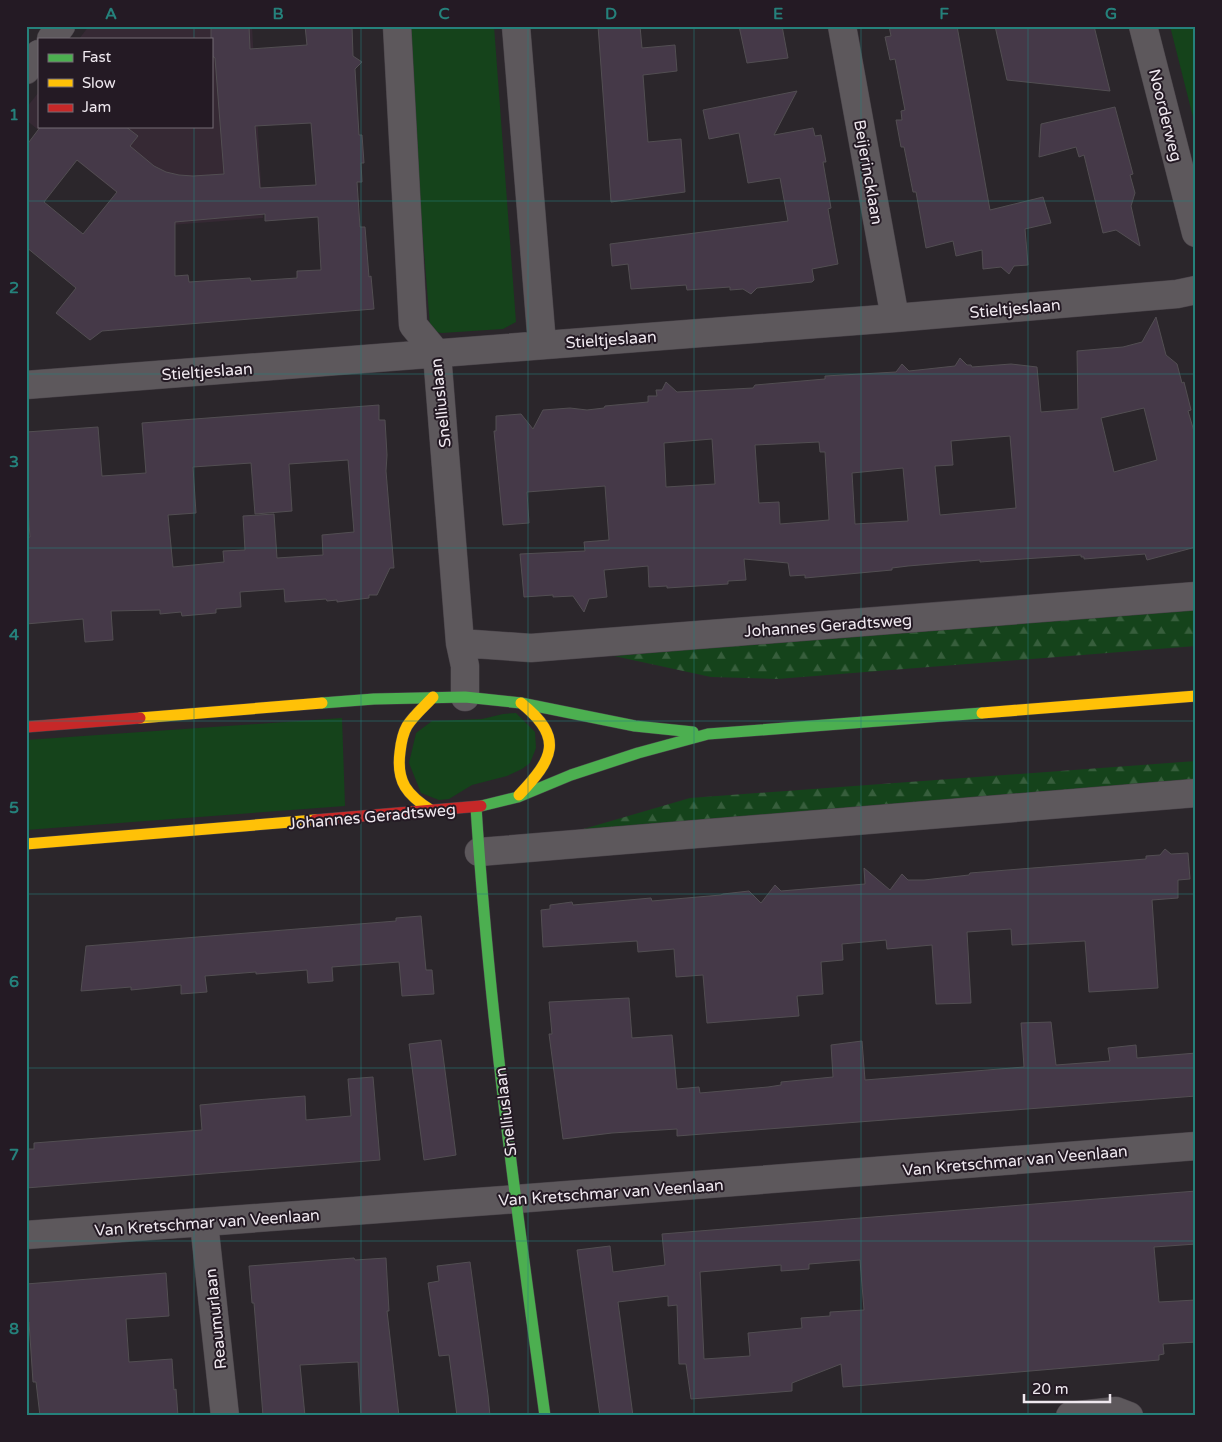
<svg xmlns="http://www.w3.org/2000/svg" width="1222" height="1442" viewBox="0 0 1222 1442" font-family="'Varela Round',sans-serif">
<defs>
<pattern id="forest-firs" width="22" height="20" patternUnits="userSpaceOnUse" patternTransform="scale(1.25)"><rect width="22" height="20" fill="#15431b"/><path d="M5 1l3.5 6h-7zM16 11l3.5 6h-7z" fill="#375e3c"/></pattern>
</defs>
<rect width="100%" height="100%" fill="#2b262b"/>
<path fill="#362934" d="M89,26h163l11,192 -105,8 -132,-106v-12l13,-16v34h172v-87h-132z"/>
<path fill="#15431b" d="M406,26h88l22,296 -13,7 -61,4 -7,-1 -5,-6z
M1170,26h26v103z
M516,713l19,19 1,16 -6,15 -8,6 -15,7 -35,9 -23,14 -10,1 -18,-7 -12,-30 7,-30 16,-12 50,-2 21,-5z
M342,718l3,88 -319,24v-90z"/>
<path fill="url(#forest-firs)" d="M1196,604v42l-419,33 -66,-2 -97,-21z
M1196,761v25l-616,44 110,-32z"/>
<path fill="#453948" stroke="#524e52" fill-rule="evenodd" d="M211,26h38l1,23 57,-4 -2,-19h47l1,30 9,6 -7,7 4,66h3l2,28h-3l1,19h-5l3,45h5l4,50 2,-1 3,33 -272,22 -12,9 -34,-27 20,-25 -50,-41v-101l15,-20h84l13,10 -8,10 24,20 12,6 13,3 14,1 31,-2 -9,-116 -4,-3zM311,123l5,62 -56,3 -5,-62zM77,160l40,32 -34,42 -39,-32zM265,214v7l53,-4 3,53 -24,1v7l-46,3 -1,-3 -61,4 -1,-7 -13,1v-54z
M598,26h42l2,22 33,-3 2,26 -34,4 5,67 33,-3 4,53 -74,10z
M739,26h43l6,32 -41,5z
M889,26h68l33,184 53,-13 8,26 -26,6 3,36 -14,1 -5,8 -8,-7 -18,2 -1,-19 -26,6 -3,-15 -27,7 -10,-56h-3l-9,-45h-3l-5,-27h6l-1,-9 4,-1 -10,-51 -5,1 -5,-23 6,-1z
M995,26h99l16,65 -103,-11z
M797,91l-23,44 39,-7 2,8 6,-1 5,27h-3l8,46 -3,1 10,55 -26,5 2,11 -2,2 -55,6 -6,6 -8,-5 -13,1v-3l-43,3 -1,-5 -55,4 -3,-25 -16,2 -2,-22 178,-23 -8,-43 -32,5 -9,-50 -30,6 -6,-29z
M1115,107l18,67 -3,1 5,18 -4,13 9,40 -24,-16 -13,3 -19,-78 -5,2 -3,-10 -37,10 2,-33z
M1156,317l10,38 11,9 5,19 2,-1 7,28 -3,1 8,27v109l-49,13 -2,-6 -61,5v-2h-3v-2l-101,7v-2l-72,6 -16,2v2l-87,8v-3l-15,1 -2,-13 -44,-4 2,21 -18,1v3l-61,4v-2l-18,1 -1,-21 -44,4 3,27 -18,2 -5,13 -11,-16 -20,1v-2l-29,2 -4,-43 65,-3 -1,-9 25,-2 -4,-54 -78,6 2,31 -26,2 -9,-94h2v-15l25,-2 12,15 10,-19 27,-2 17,2 17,-2 1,-2 43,-4v-6h9l-1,-6h6l4,-8 11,10 76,-4 2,-3 70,-6v-3l71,-4 6,-8 7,7 46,-5 5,-8 7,7h4l1,2 39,-3 26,3 4,45 37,-3 -1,-58 46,-4 19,-5zM1144,408l13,52 -43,12 -13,-54zM1010,436l6,72 -76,7 -5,-49 18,-1 -2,-24zM712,439l3,45 -49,3 -2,-44zM819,442l1,10h5l4,68 -49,4 -1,-22 -20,1 -4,-58zM903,468l5,53 -53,3 -3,-51z
M379,405v15h6l2,35 -1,16 8,97h-4l-13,27h-8v3l-32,4v-2l-10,1 -1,-2 -41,3 -1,-13 -44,3 1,15 -25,2v4l-34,3 -1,-4 -21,2v-4l-49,1 2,29 -28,2 -2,-23 -57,5v-86l4,-1 -4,-56v-49l72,-5 4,49 44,-3 -4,-50zM348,460l6,72 -32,3 1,20 -46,3 -3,-44 -31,2 2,34 -22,1 1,11 -51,5 -5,-52 28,-2 -3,-46 58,-4 4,51 37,-3 -3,-47z
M1165,849l6,5 17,-1 2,26 -12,1v18l-26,2 6,88 -69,4 -4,-51 -73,4 -1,-16 -44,3 4,71 -35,1 -4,-59 -45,4 -1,-9 -44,4 1,16 -22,2 2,32 -26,2 2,20 -92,7 -4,-48 -27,2 -2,-28 -36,3 -1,-11 -94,6 -2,-37 9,-1v-4l22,-3 1,3 78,-7 1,3 69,-6 2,-1 26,-3 12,12 14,-18 6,6 84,-7 -1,-16 26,22 12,-16 6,6h16l45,-5 1,-2 176,-14v-3l14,-1z
M421,916l5,54h6l2,24 -32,2 -3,-34 -67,5 1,14 -25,2 -1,-13 -51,4v-2l-51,4 2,16 -26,2v-9l-50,5v-3l-50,4 5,-45 310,-25v-3z
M629,998l3,40 40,-3 5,54 22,-2 1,6 68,-6 13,-2v-3l52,-5 -2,-32 31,-4 3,39 159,-13 -3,-44 30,-1 5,43 54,-4 -2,-13 28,-3 1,13 59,-5v43l-519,40v-7l-65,4 -49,6 -14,-105h3l-3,-32z
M441,1040l15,115 -32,5 -15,-116z
M373,1077l7,83 -354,28v-39h8v-6l168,-13 -2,-25 43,-4 62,-5 1,24 45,-4 -3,-37z
M1196,1191v53l-42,3 5,55 37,-2v42l-33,2 1,10 -5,1v5l-316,27 -2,-23 -49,19v8l-101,8 -5,-35h-7l-2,-59 -9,1v-10l-50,6 15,114h-33l-23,-166 33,-4 3,26 52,-7 -3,-31zM860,1260l4,50 -34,2v4l-29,2 1,10 -54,5 2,23 -46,3 -4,-87 81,-7v6l28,-2v-5z
M354,1258l1,2 31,-2 3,53h-2l12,105h-38l-3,-54 -58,3 5,51h-42l-9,-113h-2l-3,-37z
M470,1262l18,133 2,21h-33l-8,-61 -10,1 -11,-73 11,-2 -2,-15z
M166,1273l3,43 -43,3 3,43 43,-3 2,31 2,-1 2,27h-138l-4,-34h-3l-4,-60h-3v-38z"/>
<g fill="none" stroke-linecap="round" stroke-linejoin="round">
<g stroke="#484248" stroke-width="29">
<path id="street" d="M397,26l16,299 24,29 23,289 5,23v31
M516,26l26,318
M842,26l53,292
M1143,26l53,207
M51,39l10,-13
M26,70l13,-16
M26,385l869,-67 282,-24 19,-4
M460,643l71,5 665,-52
M479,852l717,-59
M204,1223l21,193
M26,1235l490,-36 680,-53
M1070,1416l46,-5 13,5"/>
</g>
<g stroke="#484248" stroke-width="12">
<path id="fast" d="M322,703l52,-4 91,-2 56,6 114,23 58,6
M481,806l37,-9 53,-22 67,-22 70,-19 274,-21
M476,807c13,204 41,406 69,609"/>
</g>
<g stroke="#484248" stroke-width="12">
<path id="slow" d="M982,713l214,-17
M140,718l182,-15
M519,795c34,-36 46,-57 2,-92
M432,811c-25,-16 -36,-29 -32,-59 1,-9 3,-19 7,-26 7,-11 18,-20 26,-29
M26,844l289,-24"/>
</g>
<g stroke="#484248" stroke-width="12">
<path id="jam" d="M26,727l114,-9
M315,820l166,-14"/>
</g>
<use href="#street" stroke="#5d585c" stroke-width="28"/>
<use href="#fast" stroke="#4caf50" stroke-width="11"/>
<use href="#slow" stroke="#ffc107" stroke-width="11"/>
<use href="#jam" stroke="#c62828" stroke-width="11"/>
</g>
<path fill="none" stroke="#25817b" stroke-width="1" stroke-opacity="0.55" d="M194,26v13M361,26v1390M528,26v1390M694,26v1390M861,26v1390M1028,26v1390M194,126v1290M26,201h1170M26,374h1170M26,548h1170M26,721h1170M26,894h1170M26,1068h1170M26,1241h1170"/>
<g text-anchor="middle" stroke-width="4" stroke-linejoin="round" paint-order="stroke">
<g font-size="16" fill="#efe8ef" stroke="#241a24">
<text transform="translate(1166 115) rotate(76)" y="6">Noorderweg</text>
<text transform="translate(869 172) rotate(80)" y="6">Beijerincklaan</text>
<text transform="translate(1015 308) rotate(-5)" y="6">Stieltjeslaan</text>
<text transform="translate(611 339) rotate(-4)" y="6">Stieltjeslaan</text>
<text transform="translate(207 371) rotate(-4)" y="6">Stieltjeslaan</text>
<text transform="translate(440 403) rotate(-96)" y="6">Snelliuslaan</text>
<text transform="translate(828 625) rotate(-4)" y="6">Johannes Geradtsweg</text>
<text transform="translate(372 816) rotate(-5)" y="6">Johannes Geradtsweg</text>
<text transform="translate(505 1112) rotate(-97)" y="6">Snelliuslaan</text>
<text transform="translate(1015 1160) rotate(-5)" y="6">Van Kretschmar van Veenlaan</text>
<text transform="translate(611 1192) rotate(-4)" y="6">Van Kretschmar van Veenlaan</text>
<text transform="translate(207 1222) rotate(-4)" y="6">Van Kretschmar van Veenlaan</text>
<text transform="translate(215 1319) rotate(-96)" y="6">Reaumurlaan</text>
</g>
</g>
<rect width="1222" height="1442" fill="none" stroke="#241a24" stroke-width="55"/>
<rect x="38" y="38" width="175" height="90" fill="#241a24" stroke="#756c75"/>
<rect x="48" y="54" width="25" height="8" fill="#4caf50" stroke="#756c75"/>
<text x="82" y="62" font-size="15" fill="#efe8ef">Fast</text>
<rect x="48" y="79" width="25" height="8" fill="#ffc107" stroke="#756c75"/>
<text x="82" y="88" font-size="15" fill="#efe8ef">Slow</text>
<rect x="48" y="104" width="25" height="8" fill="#c62828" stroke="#756c75"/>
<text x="82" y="112" font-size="15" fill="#efe8ef">Jam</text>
<path d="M1024 1394v8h86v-8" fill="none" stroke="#efe8ef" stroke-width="2.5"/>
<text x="1032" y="1394" font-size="15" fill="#efe8ef" stroke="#241a24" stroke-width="4" paint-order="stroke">20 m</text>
<rect x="28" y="28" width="1166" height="1386" fill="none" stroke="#25817b" stroke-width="2"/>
<g font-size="16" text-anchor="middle" font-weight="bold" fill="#25817b">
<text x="111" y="19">A</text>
<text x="278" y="19">B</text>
<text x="444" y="19">C</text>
<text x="611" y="19">D</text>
<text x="778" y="19">E</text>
<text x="944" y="19">F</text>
<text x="1111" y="19">G</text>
<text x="14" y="120">1</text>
<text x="14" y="293">2</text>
<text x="14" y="467">3</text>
<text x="14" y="640">4</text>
<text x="14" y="813">5</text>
<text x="14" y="987">6</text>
<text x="14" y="1160">7</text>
<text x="14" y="1334">8</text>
</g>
</svg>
